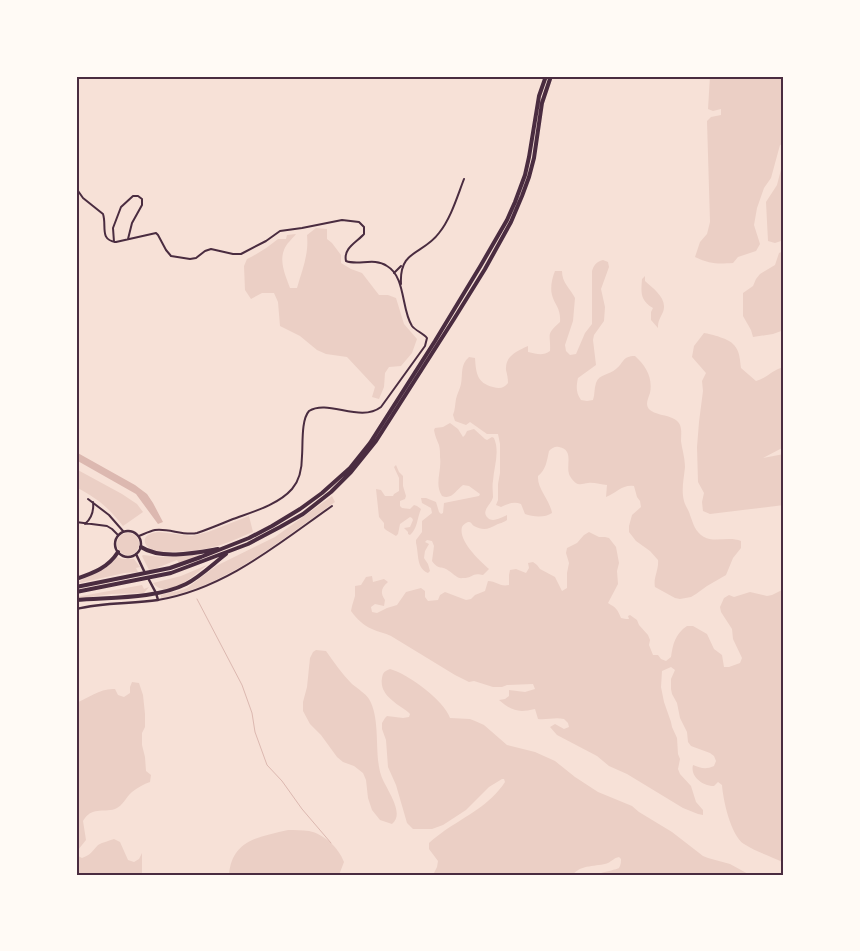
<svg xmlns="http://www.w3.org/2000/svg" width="860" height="951" viewBox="0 0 860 951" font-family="'Public Sans',sans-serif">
<rect width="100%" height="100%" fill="#f7e1d7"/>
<path fill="#ebcfc5" d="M710,76h74v68l-4,1 -9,33 -7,10 -7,20 -3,17 6,19 -4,7 -18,6 -5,6c-16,1 -23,1 -38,-6l5,-15 7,-8 3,-12 -3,-101 4,-4 10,-2v-6l-8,2 -5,-2z
M784,158v82l-9,3 -7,-2 -2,-39 11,-17z
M316,228l11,1v10l5,4 9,12v8l10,6 11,4 17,22h9l8,3 8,26 13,15 -5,14 -11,13 -12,1 -4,6 -1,14 -5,12 -7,-2 3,-10 -28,-30 -21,-3 -9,-4 -17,-14 -20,-10 -2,-24 -4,-9h-12l-11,6 -6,-9 -1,-24 3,-7c11,-5 21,-12 31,-20h8l1,-4 9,-1c-4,5 -10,10 -12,16 -5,12 2,27 6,38h7c5,-18 12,-33 10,-53z
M784,251v79l-11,4 -20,3 -2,-7 -8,-14v-23l10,-7 3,-7 4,-5 15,-9 4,-12z
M603,260l5,2 1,5 -8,22 4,18 -1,14 -10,14 -1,5 3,25 -18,13c-2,9 -2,15 3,22l6,1 6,-1c2,-6 1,-11 3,-17 3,-9 13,-8 20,-14 8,-6 6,-13 19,-13 11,10 18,22 15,37 -1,3 -3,7 -3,11 1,14 28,8 33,21 2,5 1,11 1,16 1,8 4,17 4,26 -1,11 -4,23 -1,34 1,5 5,9 6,14 3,8 5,17 14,22 10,6 25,-1 37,4v7l-8,10 -7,17 -19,11 -11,8 -5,3 -11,2 -5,-1 -20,-11c-2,-9 4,-17 3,-27l-8,-9 -14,-10 -7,-9v-6l3,-11 9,-8 -1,-6 -3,-4 -3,-11c-11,-2 -18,7 -28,11l1,-12c-6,0 -13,-3 -19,-2 -4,0 -8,3 -12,0 -2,-1 -6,-6 -7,-9 -3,-10 5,-24 -10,-27 -4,-1 -7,1 -10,4 -2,9 -3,19 -11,25 -1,13 12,24 14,37 -7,5 -19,4 -27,1l-4,-10c-7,-3 -14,0 -20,3l-5,-2 2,-5v-16l2,-11v-29l-2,-10h-11l-17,-12 -4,3 -11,-4 -2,-6c2,-5 2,-10 3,-16 1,-5 4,-10 5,-15 2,-11 -1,-19 8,-27l6,1c1,15 2,25 18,29 7,2 11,1 15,-4 0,-5 -1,-9 -2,-13 -1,-14 11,-19 22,-24v6c9,2 15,4 22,-1 1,-17 -5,-16 10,-29 1,-14 -5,-16 -8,-27 -2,-7 0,-17 3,-24h7c0,12 8,17 13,27l-2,23 -8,24 1,6 4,4 6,-1 9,-21 7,-9v-53c2,-6 4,-9 11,-11z
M645,276v5c9,8 23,18 18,31 -3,7 -5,8 -5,16l-7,-8v-8l2,-4c-13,-8 -12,-15 -11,-29z
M704,333c7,1 26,6 30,12 6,6 6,16 7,23l15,13c11,-3 16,-11 28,-14v80l-21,11 21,-4v51l-74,9 -7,-3 -1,-9 2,-9 -6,-11 -1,-35 2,-25 4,-31 -1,-10 4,-8 -14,-16 2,-11z
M450,423l8,6 5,8 2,-2 2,-4 7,-2 11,10 2,1 5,-3 2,1c6,14 0,28 -1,43 -1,5 0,11 0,16 -1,7 -13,14 -5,21 5,5 14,-1 19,-3v5c-4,3 -7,3 -11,5 -7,4 -13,6 -22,1 -3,-2 -2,-4 -6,-4 -3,1 -5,3 -6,5 -4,14 18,34 27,42l-6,6c-11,-3 -10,3 -20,3 -6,1 -9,-4 -14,-7 -7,-6 -10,0 -17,-10l2,-15 -2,-5 -5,-1 -2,2 4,2 -4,7 -1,7 4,6 2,7 -2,2c-12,-5 -9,-19 -12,-30v-3l6,-8v-11l10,-8 -1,-5 -9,-5 -1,-5h5l10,4 3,10 2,2 2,-1 1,-10 35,-7 1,-2 -11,-8 -6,-1c-7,5 -11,15 -21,11 -8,-12 0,-25 -2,-39 0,-4 0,-8 -1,-12 -2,-5 -4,-9 -5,-15l1,-2 8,-1z
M396,465l3,7 4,4v10l3,10 -1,3 -5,2v5l2,2 8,1 4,-4 3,1 4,3c-4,9 -3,19 -11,26l-2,-1v-2l-4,-4 6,-1 3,-7 -1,-2 -2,-1 -10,7 -2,10 -2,2 -10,-6 -2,-2v-5l-5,-6 -3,-28 5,1 4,6h8l1,-2 5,-3v-13l-5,-11z
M76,469l46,25 15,10 6,8 -20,14c-16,-20 -25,-27 -47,-39z
M332,496l3,6c-46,32 -90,69 -144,88 -10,3 -20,7 -30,8v-3c8,-3 18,-3 26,-7l29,-22 59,-29z
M249,516l4,16c-13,5 -26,12 -40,15 -12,4 -45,6 -58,4 -7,-2 -15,-10 -7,-16 3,-2 8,-3 11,-3l33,4 16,-4z
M589,532l10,5h6l4,1 7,9 3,16 -2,8 1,13 -10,19c8,5 9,5 13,15l5,1h3l-1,-3 2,-1 7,5 2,5 9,10 2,5 -1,5 4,10h5l3,4 5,2 5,-4c2,-13 4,-23 16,-31h6l14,8 7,15 8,6 2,12h5l11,-4 2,-5 -9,-19 -1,-10 -11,-17 -1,-5 4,-9 5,-3 5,2 16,-5 17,4 5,-1 12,-6v274c-13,-7 -28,-11 -40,-19 -13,-8 -21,-44 -22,-59l-4,-3 -4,4c-11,0 -24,-9 -21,-21 8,3 12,5 21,1l2,-5 -2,-5 -4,-3 -19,-7 -3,-4 -1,-10 -7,-14 -3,-15 -5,-9 -1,-5v-10l4,-9 -4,-3 -9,4 -1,16 3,15 7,20 1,5 5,11 1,16 2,5 -2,10 2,5 11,12 5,16 7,8v5l-5,-1 -15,-6 -56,-34 -18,-8 -12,-10 -40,-21 -7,-8 5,-3 9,5 5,-2 -1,-4 -4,-4c-9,-2 -17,1 -26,0l-3,-10c-17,4 -23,2 -36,-9l6,-1 4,-3v-6l16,2 10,-3 -2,-5 -26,1 -5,2h-9l-19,-6 -5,1 -14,-7 -64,-39c-6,-3 -13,-4 -19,-7 -9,-4 -15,-10 -21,-18l1,-5 3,-10v-10l6,-1 5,-8 6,-1 1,6 11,-3 4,3c-7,6 -8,11 -3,18l-1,6 -9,-2 -4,3 1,5 5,1 10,-5 10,-3 9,-13 15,-4 4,3v6l3,4 10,-1 2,-5 5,-3 21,8 5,-1 4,-4 10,-4 3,-10c9,0 11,6 21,4v-10l1,-5 6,-1 10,4 3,-5 -1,-5 5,-1 4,3 3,4 15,8 7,14 5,-3v-15l2,-10 -3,-10 1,-5 10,-5 7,-8z
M117 544a11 11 0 1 1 22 0a11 11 0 1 1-22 0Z
M143,555l18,2 38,-2 -20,8 -2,-3 -23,9 -5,1 -7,-14z
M117,557l6,2h11l6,8 -4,1 2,4 -14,1 -48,11c14,-11 28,-11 41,-27z
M207,565c-11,9 -40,36 -54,18l28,-7z
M142,585l2,4 5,-2 -5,6 -32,1 -36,5v-2z
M316,650l10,1c8,11 16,23 26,33 6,5 13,9 17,15 12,20 5,55 12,76 4,13 25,38 11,49l-12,-4 -8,-10 -4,-12 -2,-18 -3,-7 -9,-7 -11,-4 -6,-5 -16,-22 -11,-11 -7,-13v-9l4,-15 3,-29 3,-6z
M390,669c18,5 54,31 60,49l20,1 5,2 9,4 23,20 28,7 20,9 20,16 23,15 34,14 7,6 33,20 31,24 5,2 22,6 20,11h-157c4,-1 25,-6 26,-7 2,-3 2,-7 2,-9l-2,-2c-5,1 -7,4 -11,6 -11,4 -28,1 -35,12h-140l4,-8 1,-6 -9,-12v-6c4,-4 10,-8 15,-12 22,-15 46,-26 61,-49l-1,-3h-2l-13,8 -23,23 -23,15 -11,4h-19l-6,-6 -11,-38 -8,-18 -2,-27 -4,-11v-6l3,-5 2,-2 16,2 6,-1 1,-3 -2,-2c-12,-9 -29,-17 -26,-34 1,-6 3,-7 8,-9z
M132,682l7,1 4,12 2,19v13l-3,6v12l3,12 1,14 5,4 -1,7c-6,2 -13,6 -18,10 -6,5 -9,14 -17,17 -13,4 -23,-3 -32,12l3,19 -8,10 -2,4v-151c13,-5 24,-15 39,-14l3,6 6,2 6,-4v-6z
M288,830c7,0 14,0 21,1 15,3 30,17 35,31l-5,13h-110c3,-36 31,-38 59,-45z
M114,839l6,3 8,18 6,2 5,-3 3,-6v22h-66v-20l6,3c9,-3 10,-7 16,-13 5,-3 11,-4 16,-6z"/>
<path fill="#dcb8b0" d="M76,452l59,33 12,9 6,9 10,19 -5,2 -22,-30 -60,-34z"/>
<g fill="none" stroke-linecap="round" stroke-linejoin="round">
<path stroke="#dcb8b0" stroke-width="1" d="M197,599l45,86 10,28 3,19 12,33 15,16 20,28 29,34"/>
<path stroke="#4a2c40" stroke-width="2" d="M76,188l7,10 20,16c4,12 -4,26 13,28l40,-9 2,2 8,15 5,6 19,3 6,-1 9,-7 6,-2 22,5h8l25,-13 14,-10 22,-3 40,-8 17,2 5,5v7c-7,8 -21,14 -18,27 12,5 28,-4 41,5 19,11 14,43 25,60 4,5 11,7 15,12l-2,8 -44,61c-21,16 -53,-8 -72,4 -8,9 -6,33 -7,45 0,12 -2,24 -10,33 -14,16 -40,23 -59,30 -12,5 -24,10 -36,14 -14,3 -28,-5 -42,-3 -5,1 -11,4 -16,6
M114,242l-1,-14 8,-21 12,-11h5l4,3v6l-10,18 -4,16
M394,273l7,-7
M401,284c-2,-35 22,-29 38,-51 12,-15 18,-36 25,-54
M88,499l21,16 14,16
M76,522l31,4 5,3 6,6
M85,524c7,-6 9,-13 8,-22
M158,600c67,-11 120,-56 174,-94"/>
<path stroke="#4a2c40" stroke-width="2.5" d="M115 544a13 13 0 1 1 26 0a13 13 0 1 1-26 0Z
M136,554l9,19
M76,609c27,-7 55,-5 82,-9l-2,-7 -8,-15"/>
<path stroke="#4a2c40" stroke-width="4" d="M141,547c20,13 54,6 77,2
M76,579c17,-6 32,-11 42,-27
M76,587l94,-19 31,-11 48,-19 23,-12 28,-17 22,-16 28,-25 20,-25 65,-102 46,-76 26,-45 8,-18 10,-27 4,-18 10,-61 7,-20
M76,592l95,-19 77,-29 32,-17 23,-13 28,-22 20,-20 25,-31 78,-122 31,-50 26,-47 11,-26 7,-19 5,-19 8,-55 9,-27
M76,600c33,-3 80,-1 110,-16 14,-7 27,-20 40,-30"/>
</g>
<rect width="860" height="951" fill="none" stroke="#fffaf5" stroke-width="155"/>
<rect x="78" y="78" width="704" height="796" fill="none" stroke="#4a2c40" stroke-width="2"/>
</svg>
